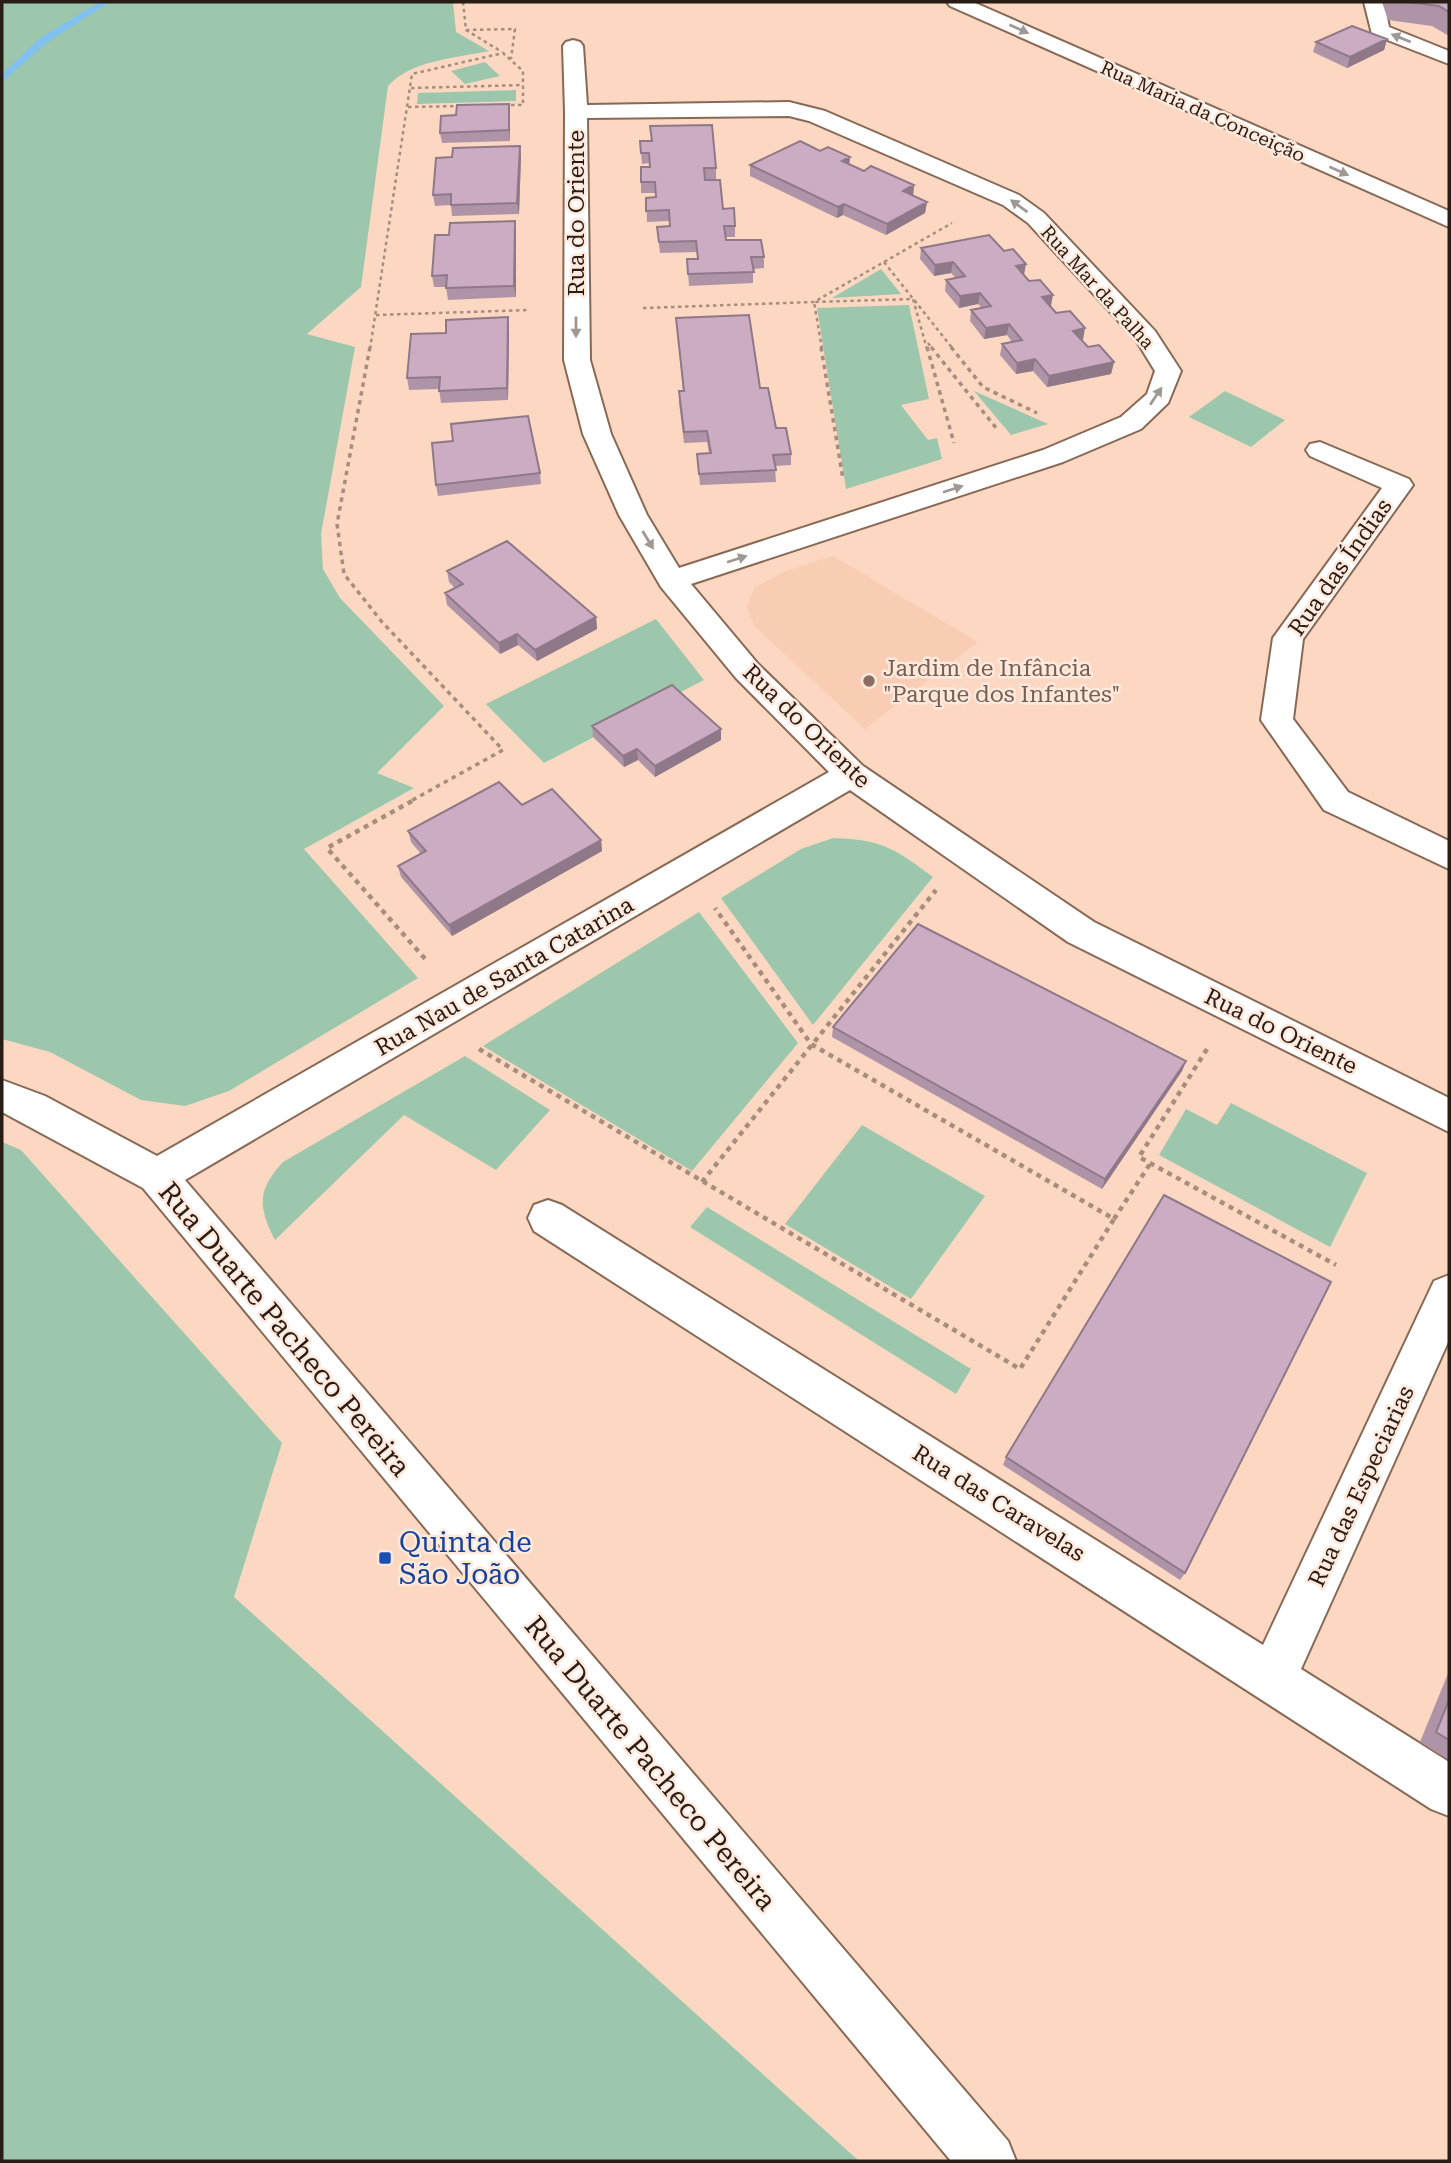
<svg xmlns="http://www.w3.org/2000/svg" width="1451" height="2163" viewBox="0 0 1451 2163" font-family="'Roboto Serif',serif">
<rect width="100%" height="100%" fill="#fcd8c3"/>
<path fill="#f8cdb4" d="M833,556l145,86 -113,87 -111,-103 -7,-19 7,-19 29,-16z"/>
<path fill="#9cc7ac" d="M2,2h451l3,30 33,19c-32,7 -78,9 -101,35l-27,201 -54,47 48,13 -34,187 2,35 17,29 104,108 -67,67 37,15 -110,61 114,129 -189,113 -44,15 -44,-6 -91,-48 -48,-13z
M485,62l15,14 -35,8 -14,-13z
M516,90v11l-99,3 1,-11z
M881,269l20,25 -69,4z
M909,305l20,94 -28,6 27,35 9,-2 5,21 -96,30 -29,-181z
M974,391l74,33 -37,11z
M1225,391l60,29 -34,27 -62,-30z
M656,619l48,61 -160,83 -58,-59z
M833,838c50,2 61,10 100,39l-120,148 -92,-127 80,-49z
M699,912l99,131 -106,128 -209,-125z
M465,1056l85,54 -54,60 -92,-55 -129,125c-17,-33 -18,-50 8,-78z
M1231,1103l136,70 -37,74 -171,-92 27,-46 31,16z
M862,1125l123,71 -74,103 -126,-75z
M2,1142l19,8 261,293 -48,154 625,564h-857z
M707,1207l264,162 -15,25 -266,-167z"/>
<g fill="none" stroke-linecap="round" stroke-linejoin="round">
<path fill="#82c0ed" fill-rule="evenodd" d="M99,2h11l-62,40 -46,40v-8l38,-36z"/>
<g stroke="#886956" stroke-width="4">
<path id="street" d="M947,2h26l476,209v16l-499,-221z
M1364,2h20l5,25 60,24v13l-77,-30z
M573,40l7,2 3,4 4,59 202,-3 36,9 194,84 25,18 111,118 26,40 -13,32 -27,26 -78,33 -372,122 67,80 105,102 231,156 355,176v34l-381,-190 -218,-152 -665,390 823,961 8,20h-65l-808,-973 -141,-76v-32l43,16 112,60 672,-384 -93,-94 -75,-91 -42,-72 -36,-81 -19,-74 1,-248 -2,-66 3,-4zM789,116l20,5 194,84 25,18 108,117 19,31 -8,23 -26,23 -78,33 -364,118 -32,-53 -36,-81 -21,-74 -3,-242z
M1320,442l89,37 4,6 -110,154 -10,80 55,73 101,49v28l-125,-59 -63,-90 12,-82 109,-150 -72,-32 -4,-6 4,-6z
M548,1200l14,5 701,440 171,-364 15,-6v65l-148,329 148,93v54l-18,-7 -897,-578 -6,-13 6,-13z"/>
</g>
<path stroke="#a88d7d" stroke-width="2.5" stroke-dasharray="3.5 3.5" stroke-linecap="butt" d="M463,2l3,28 36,22
M466,30l49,-1 -4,30
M411,88l112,-3
M408,107l52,-1
M884,262l69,87
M643,308l171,-6 138,-79
M376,315l153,-5
M928,343l5,6
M370,349l42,-275 91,-21 20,18v34h-19
M822,349l-8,-47 99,-3 14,50"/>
<path stroke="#a88d7d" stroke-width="3.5" stroke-dasharray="4.5 4.5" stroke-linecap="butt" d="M370,347l-33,177 7,50 38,48 121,128 -94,52
M821,347l22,132
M927,347l27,96
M931,347l66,82
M951,347l32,40 54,26"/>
<path stroke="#a88d7d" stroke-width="4.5" stroke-dasharray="5 5" stroke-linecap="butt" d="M412,801l-85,47 100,113
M479,1049l541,320 94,-150 -303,-175 -96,-136
M1207,1049l-68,108 197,108
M702,1182l234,-292
M1114,1219l36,-55"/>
<use href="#street" fill="#fff" fill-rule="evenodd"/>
</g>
<path fill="#af94a8" d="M1382,2h67v34l-17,-10 -44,-6z
M1387,39l-3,11 -37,18 -34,-16 3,-10z
M510,114v27l-68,2 -2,-10z
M640,141l76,27v11h-11l18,30 12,17v11h-10l1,3 38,17v11l-11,1v14l-64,3 -2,-27h10v-7l-37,1 -3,-26 13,-1 -1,-5 -22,1 -1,-24 9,-1v-4h-14v-26h9v-4l-8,1z
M820,151l30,6 -1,7 15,7 50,14 -1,11 14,6 -2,11 -39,22 -43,-20 -6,3 -87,-42v-11z
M521,156l-2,58 -67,2 -1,-11 -16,1 -2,-11z
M516,233v64l-68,3 -2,-13h-12l-2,-11z
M921,248l103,27 27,31 32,34h-2l7,7 26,15 -3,12 -64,13 -14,-16 -17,3 -16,-19 2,-11 10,-2 -5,-7 -23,4 -14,-18 1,-11 11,-2 -4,-4 -19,4 -14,-17 1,-11 10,-2 -5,-5 -17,3 -14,-17z
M676,318l84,70 16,40 15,26v11l-16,1 1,16 -76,3 -3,-31 12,-1 -2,-11 -23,1 -5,-40v-12h4z
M509,329l-1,71 -67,3 -2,-14 -30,1 -2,-12 39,-45z
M453,441l87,32 1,11 -103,12 -2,-11z
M447,571l149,46 1,12 -60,32 -19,-16 -18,9 -53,-49 -2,-12 10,-5 -6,-6z
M592,726l129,3v11l-66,37 -17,-17 -14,7 -31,-30z
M522,805l79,35 1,11 -150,85 -51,-59 -3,-11 23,-12 -10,-12 -3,-11z
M833,1027l353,34 -4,10 -80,118 -270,-152z
M1006,1457l179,116 -5,7 -177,-115z
M1449,1671v89l-29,-18z"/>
<path fill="#8f7888" d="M1387,39l-3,11 -37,18 3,-11z
M509,104l1,10v27l-1,-11z
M520,146l1,10 -2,58 -2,-11z
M850,157l-1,11 -7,-7z
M914,185l-1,11 -10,-5z
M927,202l-2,11 -39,22 1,-11z
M844,204l-1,11 -6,3 1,-11z
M515,221l1,12v64l-2,-11z
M953,262l-2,11 -17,3 1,-11z
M1026,264l-2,11 -8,-9z
M980,293l-2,11 -19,4 1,-12z
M1053,295l-2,11 -11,2 2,-11z
M508,317l1,12 -1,71 -1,-12z
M1009,324l-2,11 -23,4 2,-11z
M1085,328l-2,12 -12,2 2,-11z
M1035,359l-2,12 -17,3 1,-11z
M1114,362l-3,12 -64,13 2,-11z
M596,617l1,12 -60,32 -2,-11z
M517,634l1,11 -18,9 -1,-11z
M721,729v11l-66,37v-11z
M637,749l1,11 -14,7 -1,-11z
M601,840l1,11 -150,85 -3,-11z
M1186,1061l-4,10 -80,118 3,-10z"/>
<path fill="#ccacc3" stroke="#8f7888" stroke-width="2" d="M1408,2h41v10l-10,-6z
M1352,26l35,13 -37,18 -34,-15z
M509,104v26l-69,3 1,-17 15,-1 1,-10z
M712,125l4,43h-12l1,12h15l3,29 11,-1 1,18h-11l2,14h35l3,17h-13l3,15 -66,2 -1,-15h11l-2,-18 -37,1 -2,-15 13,-1 -1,-16 -23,1v-13l10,-1 -1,-15h-14v-15h9l-1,-14h-8l-1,-12h12l-2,-15z
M800,141l20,10 8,-4 22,10 -8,4 22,10 7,-5 43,19 -11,6 24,11 -40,22 -43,-20 -6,3 -88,-42z
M520,146l-3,57 -66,2v-11l-18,1 3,-37 16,-1 1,-9z
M515,221l-1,65 -68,2 1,-13 -15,1 3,-41h14l1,-12z
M989,235l15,16 9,-2 13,15 -10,2 13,15 11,-1 13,15 -11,2 14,16 14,-2 15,17 -12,3 15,16 11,-2 15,17 -65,14 -14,-17 -18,4 -15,-19 20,-4 -13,-16 -23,4 -15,-18 20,-4 -11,-13 -20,3 -14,-16 19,-4 -12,-14 -18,3 -14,-17z
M749,315l11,73h8l8,40h10l5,26 -18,1 3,15 -77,4 -2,-20 14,-1 -4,-22 -23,1 -5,-41h5l-8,-73z
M508,317l-1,71 -68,3 1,-14 -33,1 4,-44 35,-1v-13z
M528,416l12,57 -104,12 -4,-42 21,-2 -2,-17z
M507,541l89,76 -61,33 -18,-16 -18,9 -54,-50 18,-9 -16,-13z
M672,685l49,44 -66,37 -18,-17 -14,7 -31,-30z
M499,782l23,23 30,-16 49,51 -152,85 -51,-59 28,-15 -18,-20z
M918,924l268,137 -81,118 -272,-152z
M1164,1195l167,87 -146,291 -179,-116z
M1449,1700v40l-13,-8z"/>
<defs><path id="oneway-solid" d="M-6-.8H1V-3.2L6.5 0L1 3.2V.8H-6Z" transform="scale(1.75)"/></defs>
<g fill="#9f9995">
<use href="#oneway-solid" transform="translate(1019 29) rotate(24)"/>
<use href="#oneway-solid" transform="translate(1401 38) rotate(-158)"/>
<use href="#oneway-solid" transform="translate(1339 171) rotate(24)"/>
<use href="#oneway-solid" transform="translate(1019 206) rotate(-144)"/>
<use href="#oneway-solid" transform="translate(576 327) rotate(90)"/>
<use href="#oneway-solid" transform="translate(1156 396) rotate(-56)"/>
<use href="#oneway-solid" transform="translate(953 489) rotate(-18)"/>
<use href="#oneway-solid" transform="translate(648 540) rotate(59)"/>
<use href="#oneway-solid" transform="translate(737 559) rotate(-18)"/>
</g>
<circle fill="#8d6e63" stroke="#ffe9dc" stroke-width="2.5" cx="869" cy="681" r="7"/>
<rect fill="#1a4fb4" stroke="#ffe9dc" stroke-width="2.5" x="378" y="1551" width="14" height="14" rx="3.5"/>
<g text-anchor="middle" stroke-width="5" stroke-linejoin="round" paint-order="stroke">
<g font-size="19" fill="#291c14" stroke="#ffe9dc">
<text transform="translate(1203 111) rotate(24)" y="7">Rua Maria da Conceição</text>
<text transform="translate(1098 287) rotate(48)" y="7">Rua Mar da Palha</text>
</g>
<g font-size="23" fill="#291c14" stroke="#ffe9dc">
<text transform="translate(576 213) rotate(-90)" y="8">Rua do Oriente</text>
<text transform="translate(1340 567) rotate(-55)" y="8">Rua das Índias</text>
<text transform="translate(807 726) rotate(44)" y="8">Rua do Oriente</text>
<text transform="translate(504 976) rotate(-30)" y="8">Rua Nau de Santa Catarina</text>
<text transform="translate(1281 1031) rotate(26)" y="8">Rua do Oriente</text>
<text transform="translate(1361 1486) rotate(-65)" y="8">Rua das Especiarias</text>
<text transform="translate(999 1503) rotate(32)" y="8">Rua das Caravelas</text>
</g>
<g font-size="23" fill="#785e54" stroke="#ffe9dc" text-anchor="start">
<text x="883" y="676">Jardim de Infância<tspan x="883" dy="26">"Parque dos Infantes"</tspan></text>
</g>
<g font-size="28" fill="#291c14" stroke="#ffe9dc">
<text transform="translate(285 1329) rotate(50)" y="10">Rua Duarte Pacheco Pereira</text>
<text transform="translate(651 1763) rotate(50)" y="10">Rua Duarte Pacheco Pereira</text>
</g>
<g font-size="28" fill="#164399" stroke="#ffe9dc" text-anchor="start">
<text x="399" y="1552">Quinta de<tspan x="399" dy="32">São João</tspan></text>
</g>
</g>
<rect width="1451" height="2163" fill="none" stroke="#291c14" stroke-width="7"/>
</svg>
